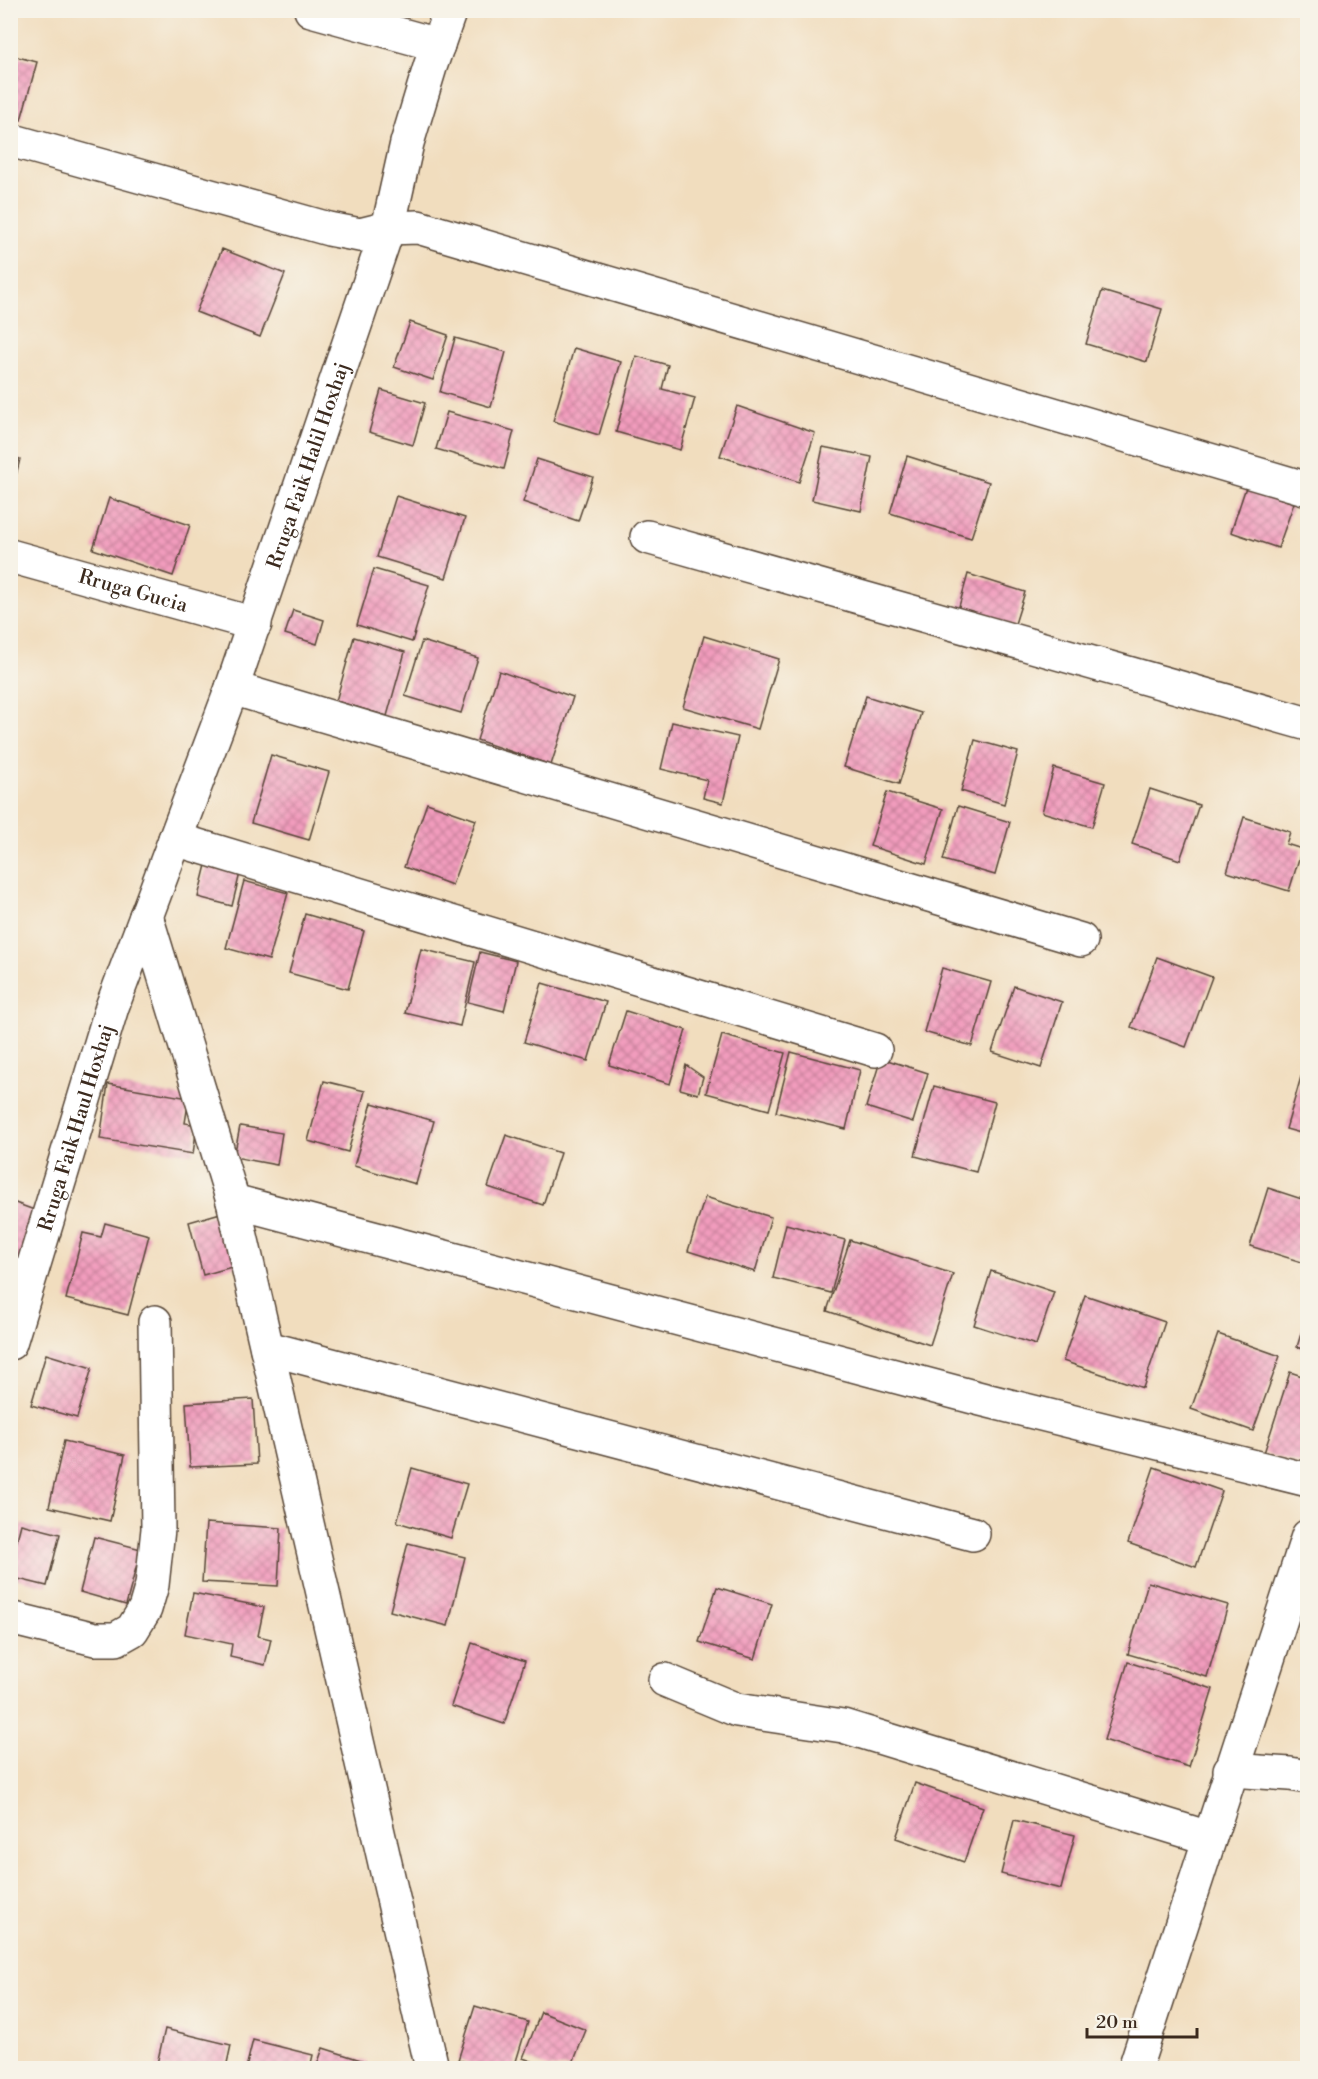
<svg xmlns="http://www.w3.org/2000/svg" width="1318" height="2079" viewBox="0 0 1318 2079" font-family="'Libre Bodoni',serif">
<defs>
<pattern id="building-cross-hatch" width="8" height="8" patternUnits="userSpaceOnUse" patternTransform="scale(1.5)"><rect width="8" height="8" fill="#f29cbd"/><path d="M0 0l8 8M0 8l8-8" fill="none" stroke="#c57f99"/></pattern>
</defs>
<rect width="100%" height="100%" fill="#f7f3e8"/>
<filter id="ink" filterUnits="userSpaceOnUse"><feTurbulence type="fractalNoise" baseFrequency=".0167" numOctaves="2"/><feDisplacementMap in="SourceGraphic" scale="12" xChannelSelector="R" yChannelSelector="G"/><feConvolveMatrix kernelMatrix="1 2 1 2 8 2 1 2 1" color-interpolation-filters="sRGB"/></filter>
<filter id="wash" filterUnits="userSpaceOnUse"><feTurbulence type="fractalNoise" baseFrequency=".008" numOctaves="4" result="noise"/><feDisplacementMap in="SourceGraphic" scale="24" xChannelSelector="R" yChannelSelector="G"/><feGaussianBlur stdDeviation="1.35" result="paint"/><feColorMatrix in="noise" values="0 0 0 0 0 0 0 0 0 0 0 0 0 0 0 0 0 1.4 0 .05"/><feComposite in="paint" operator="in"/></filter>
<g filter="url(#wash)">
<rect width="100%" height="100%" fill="#f1ddbe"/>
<g id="blocks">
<path fill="url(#building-cross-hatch)" d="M10,55l27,7 -16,58 -11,-3z
M222,249l63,25 -25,63 -64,-25z
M1102,291l60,18 -15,53 -61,-18z
M410,322l38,13 -15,45 -39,-13z
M455,338l51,14 -15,55 -51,-15z
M574,348l47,14 -22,73 -46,-14z
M636,356l32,9 -6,24 33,9 -15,52 -64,-18z
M381,390l44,13 -12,42 -44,-13z
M737,406l78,27 -16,49 -79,-26z
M447,412l67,19 -10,38 -68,-20z
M823,447l49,10 -11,54 -49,-11z
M10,456l10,3 -9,37h-1z
M907,456l82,26 -18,56 -81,-25z
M537,459l56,18 -15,44 -55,-19z
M1246,487l48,16 -16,45 -47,-16z
M396,496l69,22 -19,60 -69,-21z
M109,498l81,27 -17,51 -80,-27z
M374,569l55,16 -17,57 -55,-17z
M968,574l57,18 -11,35 -56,-17z
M293,610l31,10 -7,24 -32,-10z
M704,636l75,23 -21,70 -75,-22z
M354,637l51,15 -18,64 -51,-15z
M422,641l56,17 -17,55 -56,-17z
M499,671l74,26 -22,68 -74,-25z
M866,696l55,17 -22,71 -55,-17z
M672,722l66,15 -15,66 -20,-5 4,-18 -46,-11z
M975,740l43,12 -14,52 -43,-13z
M271,755l58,17 -20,68 -58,-17z
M1054,768l51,15 -13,44 -50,-15z
M1150,789l49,16 -19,55 -48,-16z
M887,792l56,17 -17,55 -56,-18z
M427,803l49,17 -24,65 -48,-18z
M958,806l52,16 -15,53 -52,-15z
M1244,817l46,15 -4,12 16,5 -13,42 -62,-19z
M206,865l34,8 -8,33 -34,-9z
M244,881l44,12 -19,67 -43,-12z
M305,914l59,17 -16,58 -59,-16z
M421,949l54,13 -15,64 -55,-13z
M480,952l36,9 -12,50 -36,-9z
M1157,957l55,20 -26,70 -55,-20z
M942,968l49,14 -19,64 -48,-14z
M542,983l64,19 -18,59 -64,-19z
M1014,986l48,16 -21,66 -49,-16z
M626,1011l60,19 -16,54 -61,-19z
M722,1035l63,18 -16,57 -63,-17z
M791,1052l69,18 -14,59 -70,-17z
M881,1058l47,15 -15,49 -47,-15z
M686,1065l17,12 -5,17 -18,-5z
M1301,1077l7,2v56l-22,-6z
M324,1081l41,10 -17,61 -40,-11z
M108,1084l81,14 -4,25 12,2 -4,29 -93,-15z
M934,1086l61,16 -19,70 -61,-16z
M372,1103l62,18 -18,63 -62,-18z
M240,1126l42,7 -5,32 -43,-8z
M506,1135l54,18 -17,52 -55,-18z
M1268,1188l40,13v63l-58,-18z
M705,1197l66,20 -16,55 -67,-21z
M10,1201l35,13 -20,64 -15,-4z
M224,1212l15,53 -36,10 -14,-53z
M105,1223l44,12 -21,80 -62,-16 17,-66 18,4z
M786,1224l59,16 -14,53 -58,-15z
M850,1240l103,34 -23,71 -103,-34z
M991,1271l63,21 -18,53 -62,-20z
M1085,1295l80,27 -22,66 -80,-27z
M1307,1314h1v37l-11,-4z
M1218,1334l62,22 -27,75 -62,-22z
M46,1354l46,14 -15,50 -46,-13z
M1290,1372l18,6v89l-44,-14z
M253,1399l4,65 -67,3 -4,-64z
M64,1441l61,14 -15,66 -61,-14z
M1154,1467l68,24 -26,76 -68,-24z
M412,1468l55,16 -16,54 -54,-16z
M206,1523l75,5 -3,58 -76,-4z
M21,1524l39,10 -13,52 -37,-9v-10z
M94,1537l47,12 -15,56 -46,-13z
M408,1543l57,14 -17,69 -58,-15z
M1148,1582l80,23 -21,72 -79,-23z
M717,1587l55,17 -17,55 -56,-17z
M193,1593l71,14 -6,29 13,3 -6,26 -35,-8 2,-13 -47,-10z
M472,1643l53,18 -21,63 -53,-18z
M1128,1662l85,27 -24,78 -85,-27z
M915,1783l68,24 -19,55 -68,-24z
M1014,1820l61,15 -14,54 -60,-15z
M475,2006l53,16 -14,46h-27l-29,-8z
M541,2012l45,18 -15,38h-21l-27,-10z
M165,2029l66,16 -5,23h-70z
M253,2040l60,15 -3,13h-64z
M323,2048l44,14 -3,6h-48z"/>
</g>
</g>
<g filter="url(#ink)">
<use href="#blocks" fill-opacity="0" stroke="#564536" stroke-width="1.5"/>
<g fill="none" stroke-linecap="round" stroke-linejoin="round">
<g stroke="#564536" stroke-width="36">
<g id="minor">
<path d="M311,10l127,35"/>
<path d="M10,140l319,89 31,6 28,-7 30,-1 890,262"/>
<path d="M647,537l661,187"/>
<path id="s1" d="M10,556l245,68"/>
<path d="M232,688l849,252"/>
<path d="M175,839l700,211"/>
<path d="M146,916l87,285 199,867"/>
<path d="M233,1201l748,198 327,81"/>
<path id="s2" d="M10,1343l102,-336 120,-319 156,-460 19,-85 23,-76 20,-57"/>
<path d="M267,1348l706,186"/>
<path d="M10,1618l85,21h21l16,-9 13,-21 7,-24 6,-56 -3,-207"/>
<path d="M665,1680l72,30 106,16 366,112"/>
<path d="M1230,1770l60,4 18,3"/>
<path d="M1135,2068l173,-532"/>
</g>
</g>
<use href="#minor" stroke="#fff" stroke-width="33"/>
</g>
</g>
<g text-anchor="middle" stroke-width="4.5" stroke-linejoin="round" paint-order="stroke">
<g font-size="20" fill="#3b2a1e" stroke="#f7f3e8">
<text dy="7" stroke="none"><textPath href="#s2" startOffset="927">Rruga Faik Halil Hoxhaj</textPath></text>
<text dy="7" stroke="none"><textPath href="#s1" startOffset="128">Rruga Gucia</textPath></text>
<text dy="7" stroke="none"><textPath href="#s2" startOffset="225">Rruga Faik Haul Hoxhaj</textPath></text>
</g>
</g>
<rect width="1318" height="2079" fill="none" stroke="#f7f3e8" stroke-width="36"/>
<path d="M1087 2028v9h110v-9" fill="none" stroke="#3b2a1e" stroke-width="3"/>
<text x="1096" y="2028" font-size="18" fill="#3b2a1e" stroke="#f7f3e8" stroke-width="4.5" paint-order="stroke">20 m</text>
</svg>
